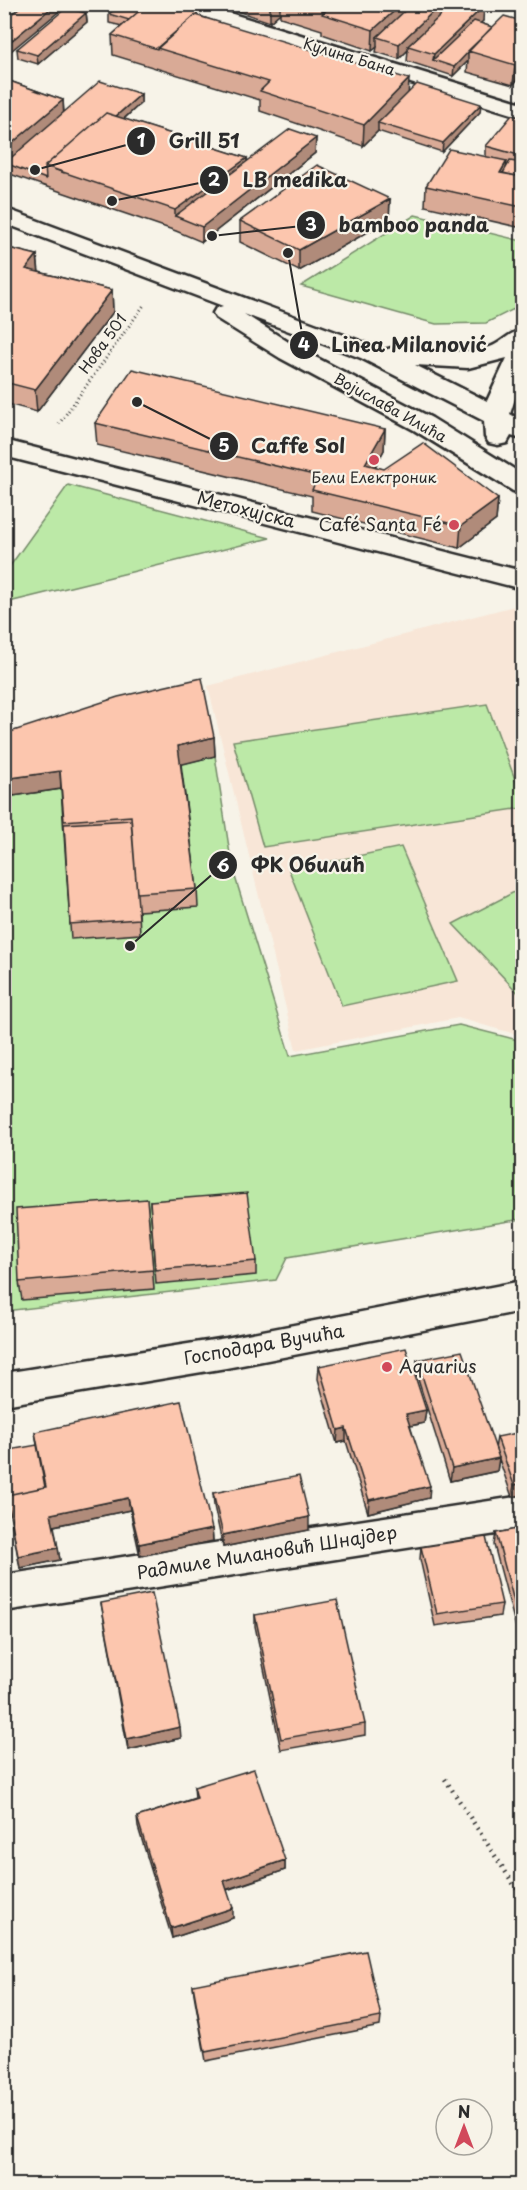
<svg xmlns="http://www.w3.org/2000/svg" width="527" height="2190" viewBox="0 0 527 2190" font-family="'Playpen Sans',sans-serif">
<rect width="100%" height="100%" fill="#f7f3e8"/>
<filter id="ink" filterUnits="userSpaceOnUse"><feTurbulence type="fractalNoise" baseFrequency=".0167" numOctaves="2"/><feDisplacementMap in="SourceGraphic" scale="12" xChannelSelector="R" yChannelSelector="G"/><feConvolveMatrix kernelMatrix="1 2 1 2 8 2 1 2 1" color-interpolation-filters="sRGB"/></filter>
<g filter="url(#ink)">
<path fill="#f8e6d7" d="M522,604v432l-64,-18 -162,32 -88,-364z"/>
<path fill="#bce9a7" stroke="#748a69" stroke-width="1.5" d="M415,215l107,26v64l-36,18 -50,1 -135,-38z
M68,485l202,53 -265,65v-30z
M202,696l13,60 17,111 58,189 169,-31 63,16v178l-235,39 -11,22 -271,31v-558z
M487,704l35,94v10l-259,39 -30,-106z
M401,847l57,134 -116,25 -53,-136z
M522,888v109l-69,-73z"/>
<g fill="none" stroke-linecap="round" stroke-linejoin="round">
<g stroke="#2b2b2b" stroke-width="5">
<path id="street" d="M166,4h34l322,99v14l-354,-108z
M4,440l518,131v18l-518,-133z
M522,1496v34l-511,80 -7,-3v-30l7,-3z"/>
</g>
<g stroke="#2b2b2b" stroke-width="5">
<path id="secondary" d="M4,208l380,142 8,-2c33,2 66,7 98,-1 12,-4 19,-15 32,-17v47l-12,37 12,7v18l-11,-3 -4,7 -9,2 -9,-2 -4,-6 -1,-16 -123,-63 -117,-44 54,34 134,70 90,56v19l-9,-2 -99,-61 -134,-72 -64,-40 -3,-5 3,-5 7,-2 -219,-83zM507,358l-20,43 -72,-36 53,3z
M522,1281v30l-296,57 -222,37v-32l222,-35z"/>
</g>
<path stroke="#2b2b2b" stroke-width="3" stroke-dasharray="1 3" stroke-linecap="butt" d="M59,424l85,-119"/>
<path stroke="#2b2b2b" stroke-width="4.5" stroke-dasharray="1.5 5" stroke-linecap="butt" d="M445,1779l77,118"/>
<use href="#street" fill="#f7f3e8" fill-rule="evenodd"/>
<use href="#secondary" fill="#f7f3e8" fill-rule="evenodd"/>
</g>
<path fill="#d9aa96" stroke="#2b2b2b" stroke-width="1.5" d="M217,4h260l6,17 -3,2 12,4 30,-6 -9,64 -46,-13 1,-11 -15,15 -46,-15 1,-11 -9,9 -23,-7 1,-5 -5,4 -50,-17v-4l-42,-13v-4l-10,9z
M86,13l1,9 -49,42 -20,-6 -1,-9z
M109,14l91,2 209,76 71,20 -38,40 -64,-21 -15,15 -103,-35v-11l-147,-45 -1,-20 10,-9 -13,-3z
M4,79l59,21 1,12 77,-18v9l-17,16 123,39v3l69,-23 -1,15 -113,89 -26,-11 -129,-44 -43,-15z
M522,118v110l-97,-22 1,-20 60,-29v-11z
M390,199l-1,21 -90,51 -59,-29v-21z
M4,247l33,8 2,17 73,18 1,22 -76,100 -33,-9z
M95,423l290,6 -1,21 -9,17 123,32 -2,21 -37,28 -147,-37v-15l-215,-51z
M4,734l210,3 1,19 -34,8 16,125 1,18 -59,4 1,23 -69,5 -10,-150 -48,7 -9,-19z
M147,1199l7,90 -132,11 -3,-18z
M150,1201l106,60v14l-100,9z
M522,1349v39l-8,-25 2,-13z
M417,1360l78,89 2,-12 25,58 -10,2 -13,-38 -2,12 -47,10 -34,-108z
M319,1366l107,44 -2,13 -14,3 19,72 -61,15 -22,-72 -9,2 -19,-64z
M35,1432l177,97 1,12 -73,15 -10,-46 -76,16 6,34 -40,8 -16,-85 33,-38z
M213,1493l96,37 -86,17 -9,-41z
M522,1528v111h-3l-25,-94 2,-12z
M421,1547l81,57 -2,12 -65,10 -15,-67z
M101,1603l80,135 -53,12z
M255,1615l110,109v11l-84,15 -26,-124z
M194,1787l91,73v10l-58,20 6,28 -61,20 -34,-111 -1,-10 58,-19z
M193,1985l188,32 -1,9 -174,35 -12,-67z"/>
<path fill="#b08b7a" stroke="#2b2b2b" stroke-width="1.5" d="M56,4h12l-62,51 -1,-9z
M270,4h10v9l-10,9z
M329,4h22l-28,10v-5z
M402,4h21l-46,33v10l-5,4 1,-21z
M441,4h15l-48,42v4l-9,9v-15z
M484,6l-1,15 -43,41 -7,-2 1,-6z
M86,13l1,9 -49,42 -1,-9z
M468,52v9l-15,15 1,-9z
M522,57v18l-9,10 2,-20z
M409,79l-1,21 -30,23v8l-15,15 1,-21z
M141,94v9l-77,70 -8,-3z
M63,100l1,21 -59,42v9l-1,-9v-13z
M481,104l-1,8 -38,40 1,-9z
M316,138l-1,15 -113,89v-15z
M247,158v20l-72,38v-6z
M507,161l-2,19 -5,-7z
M390,199l-1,21 -90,51v-21z
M37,255l2,21 -13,-7z
M112,290l1,22 -76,100 -2,-22z
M385,429l-1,21 -19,35v-21z
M498,499l-2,21 -37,28 2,-22z
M214,737l1,19 -36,9 -1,-19z
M60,771l1,18 -48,7 -2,-18z
M426,1410l-2,13 -19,4 1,-13z
M346,1428v13l-9,2 1,-13z
M499,1458l-2,13 -47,10 2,-13z
M522,1483v12l-10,2 2,-12z
M430,1486l-1,12 -61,15 1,-13z
M128,1498l2,12 -77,16 -2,-12z
M309,1517v13l-86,17v-12z
M212,1529l1,12 -73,15 -1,-12z
M58,1548l2,12 -40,8 -2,-12z
M180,1727l1,11 -53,12 -1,-11z
M285,1860v10l-60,20 -1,-9z
M233,1908v10l-61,20 -1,-10z"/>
<path fill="#fcc6ae" stroke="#2b2b2b" stroke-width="1.5" d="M24,4h32l-51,42h-1v-26z
M120,4h27l-18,16 -20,-6z
M147,4h32l21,7 -5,4 -38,34 -45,-14z
M308,4h21l-6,5z
M333,4h69l-29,26 -51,-16z
M412,4h29l-42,40 -22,-7z
M453,4h24l7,2 -50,48 -26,-8z
M66,8l20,5 -49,42 -20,-6z
M195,15l214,64 -45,46 -104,-34 9,-9 -112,-34z
M504,16l18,5v36l-7,8 -47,-14z
M474,21l18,6 -38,40 -21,-7z
M4,79l59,21 -59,50z
M100,81l41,13 -25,22 -10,-3 -61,53 1,13 -41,-16z
M417,84l64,20 -38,39 -65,-20z
M106,113l141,45 -72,52 -130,-44z
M512,115l10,3v38l-36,-10z
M290,129l26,9 -114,89 -27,-11z
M449,149l58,12 -7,12 22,4v30l-96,-21z
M510,161l12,2v14l-19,-4z
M317,165l73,34 -91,51 -59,-29z
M4,247l33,8 -11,14 86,21 -77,100 -31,-8v-68l6,-7 -6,-1z
M132,369l253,60 -20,35 19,5 39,-26 75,56 -37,27 -149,-36 6,-14 -223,-53z
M202,678l12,59 -36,9 19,143 -60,4 -6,-77 -67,5 -4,-50 -49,7 -7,-14v-30l114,-37z
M131,820l8,99 -69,5 -6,-100z
M247,1193l9,68 -101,9 -5,-69z
M147,1199l6,71 -134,12 -3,-73z
M406,1348l20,62 -20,4 24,72 -61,14 -23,-72 -8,2 -19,-64z
M522,1349v19l-6,-18z
M462,1351l37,107 -47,10 -35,-108z
M181,1401l31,128 -73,15 -11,-46 -77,16 7,34 -40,8 -11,-61 39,-8 -11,-55z
M522,1432v51l-8,2 -17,-48z
M37,1445l8,42 -38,8 -3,-12v-32z
M299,1476l10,41 -86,18 -10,-42z
M522,1528v99l-1,1 -25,-95z
M486,1537l16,67 -65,10 -16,-67z
M152,1593l28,134 -53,12 -26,-136z
M337,1600l28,124 -84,15 -26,-124z
M254,1769l31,91 -61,21 9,27 -62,20 -34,-111 60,-19 -3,-11z
M366,1951l15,66 -176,35 -12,-67z"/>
</g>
<g fill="#d1495b" stroke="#f7f3e8" stroke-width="2">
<circle cx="374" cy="460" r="6"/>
<circle cx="454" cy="525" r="6"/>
<circle cx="387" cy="1367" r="6"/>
</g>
<g text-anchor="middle" stroke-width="4.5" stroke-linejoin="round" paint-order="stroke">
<g font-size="15" fill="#2b2b2b" stroke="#f7f3e8">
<text transform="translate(349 57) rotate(17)" y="5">Кулина Бана</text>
<text transform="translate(103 344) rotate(-54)" y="5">Нова 501</text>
<text transform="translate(390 408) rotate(29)" y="5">Војислава Илића</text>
</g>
<g font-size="15" fill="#2b2b2b" stroke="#f7f3e8">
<text x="374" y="483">Бели Електроник</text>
</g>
<g font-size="18" fill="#2b2b2b" stroke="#f7f3e8">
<text transform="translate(246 510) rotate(14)" y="6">Метохијска</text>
<text transform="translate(264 1345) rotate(-10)" y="6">Господара Вучића</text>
<text transform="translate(267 1553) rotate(-9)" y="6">Радмиле Милановић Шнајдер</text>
</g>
<g font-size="18" fill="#2b2b2b" stroke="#f7f3e8" text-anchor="end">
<text x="442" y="531">Café Santa Fé</text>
<text x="399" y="1373" text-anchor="start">Aquarius</text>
</g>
</g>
<path fill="none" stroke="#2b2b2b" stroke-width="2" d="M35 170L141 141M112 201L214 180M212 236L311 225M288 253L304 345M137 402L224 446M130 946L223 865"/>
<g fill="#2b2b2b" stroke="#f7f3e8" stroke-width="2">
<circle cx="35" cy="170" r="6"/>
<circle cx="112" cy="201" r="6"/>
<circle cx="212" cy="236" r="6"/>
<circle cx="288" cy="253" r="6"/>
<circle cx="137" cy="402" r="6"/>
<circle cx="130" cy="946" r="6"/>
<circle cx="141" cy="141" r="15"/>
<circle cx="214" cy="180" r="15"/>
<circle cx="311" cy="225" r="15"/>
<circle cx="304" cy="345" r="15"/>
<circle cx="224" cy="446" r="15"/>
<circle cx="223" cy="865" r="15"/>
</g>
<g font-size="18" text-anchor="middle" font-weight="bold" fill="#fff">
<text x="141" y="147">1</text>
<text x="214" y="186">2</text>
<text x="311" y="231">3</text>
<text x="304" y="351">4</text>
<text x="224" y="452">5</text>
<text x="223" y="872">6</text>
</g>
<g font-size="20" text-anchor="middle" font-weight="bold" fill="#2b2b2b" stroke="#f7f3e8" stroke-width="4.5" stroke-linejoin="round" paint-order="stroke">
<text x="204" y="148">Grill 51</text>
<text x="295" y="187">LB medika</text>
<text x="414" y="232">bamboo panda</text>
<text x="409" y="352">Linea Milanović</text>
<text x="298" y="453">Caffe Sol</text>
<text x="308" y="872">ФК Обилић</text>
</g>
<rect width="527" height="2190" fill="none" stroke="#f7f3e8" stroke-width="24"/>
<rect x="12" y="12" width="503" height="2166" fill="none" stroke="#2b2b2b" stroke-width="2" filter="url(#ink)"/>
<g transform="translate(464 2127)"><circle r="28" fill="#f7f3e8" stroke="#a5a39c" stroke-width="1.5"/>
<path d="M0-4.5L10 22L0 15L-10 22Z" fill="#d1495b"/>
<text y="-9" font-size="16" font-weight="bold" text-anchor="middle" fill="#2b2b2b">N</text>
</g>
</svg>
